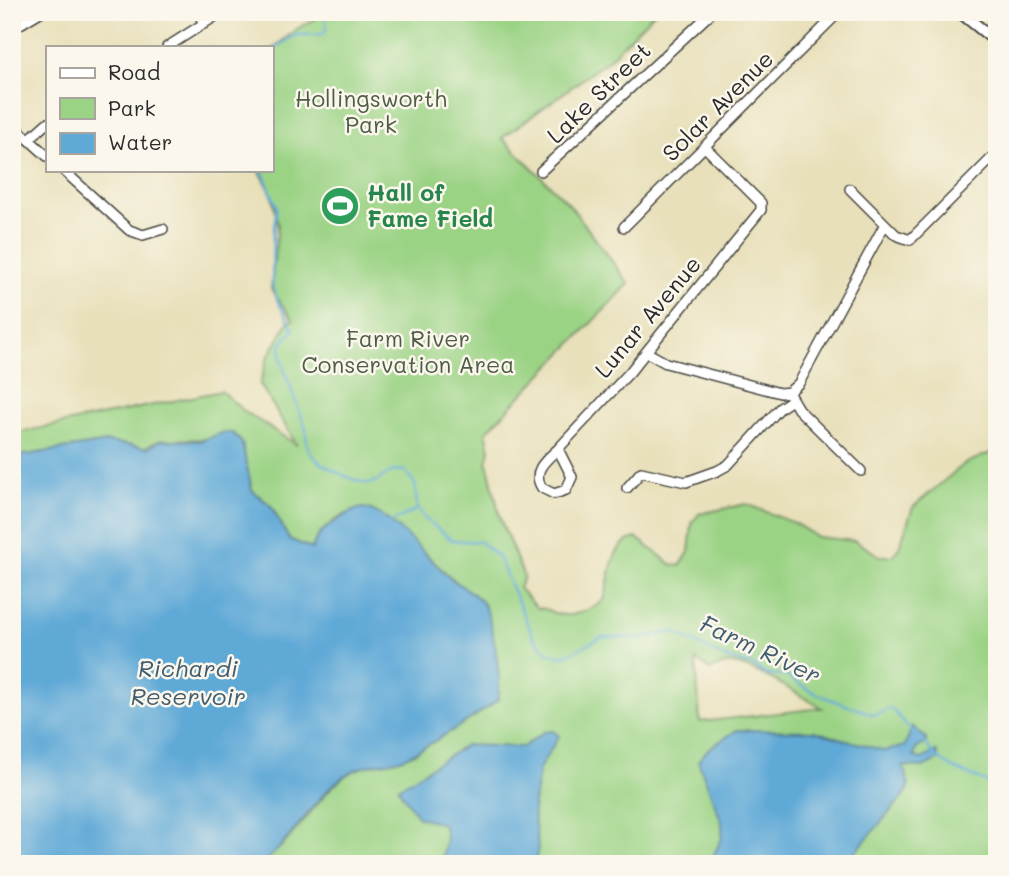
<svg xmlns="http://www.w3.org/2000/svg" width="1009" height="876" viewBox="0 0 1009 876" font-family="Mali,sans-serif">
<rect width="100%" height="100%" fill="#fbf7ec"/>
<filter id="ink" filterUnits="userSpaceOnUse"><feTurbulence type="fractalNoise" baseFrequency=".0143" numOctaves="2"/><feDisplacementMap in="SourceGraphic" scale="14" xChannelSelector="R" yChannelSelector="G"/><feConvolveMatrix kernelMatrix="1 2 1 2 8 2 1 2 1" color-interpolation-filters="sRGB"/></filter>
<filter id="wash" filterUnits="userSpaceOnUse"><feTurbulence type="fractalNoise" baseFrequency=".00686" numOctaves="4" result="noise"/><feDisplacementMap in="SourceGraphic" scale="28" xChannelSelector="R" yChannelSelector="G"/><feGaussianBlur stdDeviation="1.57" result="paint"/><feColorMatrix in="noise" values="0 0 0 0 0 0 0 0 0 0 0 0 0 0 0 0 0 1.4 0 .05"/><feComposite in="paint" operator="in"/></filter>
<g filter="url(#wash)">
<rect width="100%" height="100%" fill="#e8e0ba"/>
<path fill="#9bd385" stroke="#637f58" stroke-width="2" fill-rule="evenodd" d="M327,12h328l-48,49 -105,77 67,66 60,80 -143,148 4,18 -3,12 14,59 23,56 -5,11 18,20c10,-1 12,4 21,6 13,4 35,-4 46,-14 7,-22 5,-58 33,-62l34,26 9,2 9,-14 3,-29 7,-9 47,-10 48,19 23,14 38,4 25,15h12l7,-8 14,-41 51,-43 33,-14v414h-736l23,-20 46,-55 18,-16 22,-9 43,-10 82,-52 4,-15 -5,-45 -10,-37 -111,-94c-23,-6 -55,16 -61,38l-23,-10 -18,-33 -19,-16 -10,-47 -34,-4 -47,1 -18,8 -35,-6 -96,15v-23l209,-43 24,21 52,33 -37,-61 7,-25 21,-37 5,-2 -22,-31 7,-64 -7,-33 -12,-22h12v-120l26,-21zM696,660l15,10c4,-2 11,-6 16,-6 21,-3 76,34 95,44l-122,14z"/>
<path fill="#5fa9d7" stroke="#456a81" stroke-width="2" d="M222,433h11l9,10 10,47 19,16 18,33 23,10c5,-16 13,-20 27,-30 7,-4 16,-11 24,-11 22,1 67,51 83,66 11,11 28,17 37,30 10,15 19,78 15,95 -9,10 -81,54 -95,59 -18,6 -35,5 -52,14 -36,20 -55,67 -90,92h-249v-407l96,-15 40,6 13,-8 40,1z
M912,726l14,12v5l-10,6 -2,8 8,2 14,-8 3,8 -16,8 -20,-1 6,19 -2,7 -62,72h-136l13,-26v-15l-24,-62 10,-12 29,-19 77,1 71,20 20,-5z
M544,732l9,-1 6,5 -20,33 -6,41 5,38 -3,16h-93l4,-27 -3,-13 -25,-7 -20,-29 68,-43 57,2z"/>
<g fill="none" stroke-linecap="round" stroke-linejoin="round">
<path stroke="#5fa9d7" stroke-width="2.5" d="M271,50l25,-15 27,-1 3,-4v-18
M262,170l15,37 -4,28 -1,47 6,20 16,28c-4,5 -12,10 -13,17 -4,15 21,66 25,83 1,9 0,18 7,26 7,9 40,25 52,27 13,4 21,-16 40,-12l10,13 2,22 7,12 28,22 28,2 18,15 37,83 15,14 15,2 37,-19 36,1 36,-6 49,25 31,9 12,9h20c26,21 57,28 89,40l16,-7 20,23
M389,523l29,-14
M924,742l9,11
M938,758c18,15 40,18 59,30"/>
</g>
</g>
<g filter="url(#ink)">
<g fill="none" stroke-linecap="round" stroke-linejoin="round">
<g stroke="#474640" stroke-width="12">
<path id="minor" d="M198,12l6,12
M12,29l28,-17
M167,47l55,-35
M12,124l35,32
M29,139l18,-16
M63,170l66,60 14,5 20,-6
M541,171l171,-159
M850,189l46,46 14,5 87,-87
M624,227l215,-215
M646,352l20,11 114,30 9,-1
M789,392l10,-9 86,-159
M791,397l7,12 63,62
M558,449l71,-76 132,-163v-7l-56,-56
M558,449l14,28 -6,13 -12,4 -12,-6c-11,-17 4,-28 16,-39z
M627,488l14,-16 45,10 31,-11 11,-6 52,-57 12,-8"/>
</g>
<g stroke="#474640" stroke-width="14">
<path id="major" d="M960,12l37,30"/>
</g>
<use href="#minor" stroke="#fff" stroke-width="9"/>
<use href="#major" stroke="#fff" stroke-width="10"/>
</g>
</g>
<defs>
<g id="stadium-disc" transform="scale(2.0125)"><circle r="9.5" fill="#2e9e5b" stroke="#fbf7ec"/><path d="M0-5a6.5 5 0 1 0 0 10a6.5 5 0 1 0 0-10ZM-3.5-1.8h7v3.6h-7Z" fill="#fff"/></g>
</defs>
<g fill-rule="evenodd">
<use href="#stadium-disc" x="340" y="206"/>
</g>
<g text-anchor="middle" stroke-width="5" stroke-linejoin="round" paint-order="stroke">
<g font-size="23" fill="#2b2b2b" stroke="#fbf7ec">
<text transform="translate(599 93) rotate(-44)" y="8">Lake Street</text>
<text transform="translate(718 106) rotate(-45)" y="8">Solar Avenue</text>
<text transform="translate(648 317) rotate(-50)" y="8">Lunar Avenue</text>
</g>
<g font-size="23" fill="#4d5d46" stroke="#fbf7ec">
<text x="371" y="107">Hollingsworth<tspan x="371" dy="26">Park</tspan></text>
<text x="408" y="347">Farm River<tspan x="408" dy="26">Conservation Area</tspan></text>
</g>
<g font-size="23" font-weight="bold" fill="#27864d" stroke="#fbf7ec" text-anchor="start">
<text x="367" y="201">Hall of<tspan x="367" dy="26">Fame Field</tspan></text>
</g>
<g font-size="24" font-style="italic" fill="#405d70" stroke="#fbf7ec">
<text transform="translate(760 650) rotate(25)" y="8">Farm River</text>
<text x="188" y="677">Richardi<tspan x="188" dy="28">Reservoir</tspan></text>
</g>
</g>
<rect width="1009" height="876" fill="none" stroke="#fbf7ec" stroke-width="42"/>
<rect x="46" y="46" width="228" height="126" fill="#fbf7ec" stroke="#a8a59f" stroke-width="2"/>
<rect x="60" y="68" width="35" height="10" fill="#ffffff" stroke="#a8a59f" stroke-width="2"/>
<text x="108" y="80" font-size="21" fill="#2b2b2b">Road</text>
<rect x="60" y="98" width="35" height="21" fill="#9bd385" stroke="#a8a59f" stroke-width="2"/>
<text x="108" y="116" font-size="21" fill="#2b2b2b">Park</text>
<rect x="60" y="133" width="35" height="21" fill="#5fa9d7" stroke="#a8a59f" stroke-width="2"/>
<text x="108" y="150" font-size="21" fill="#2b2b2b">Water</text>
</svg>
